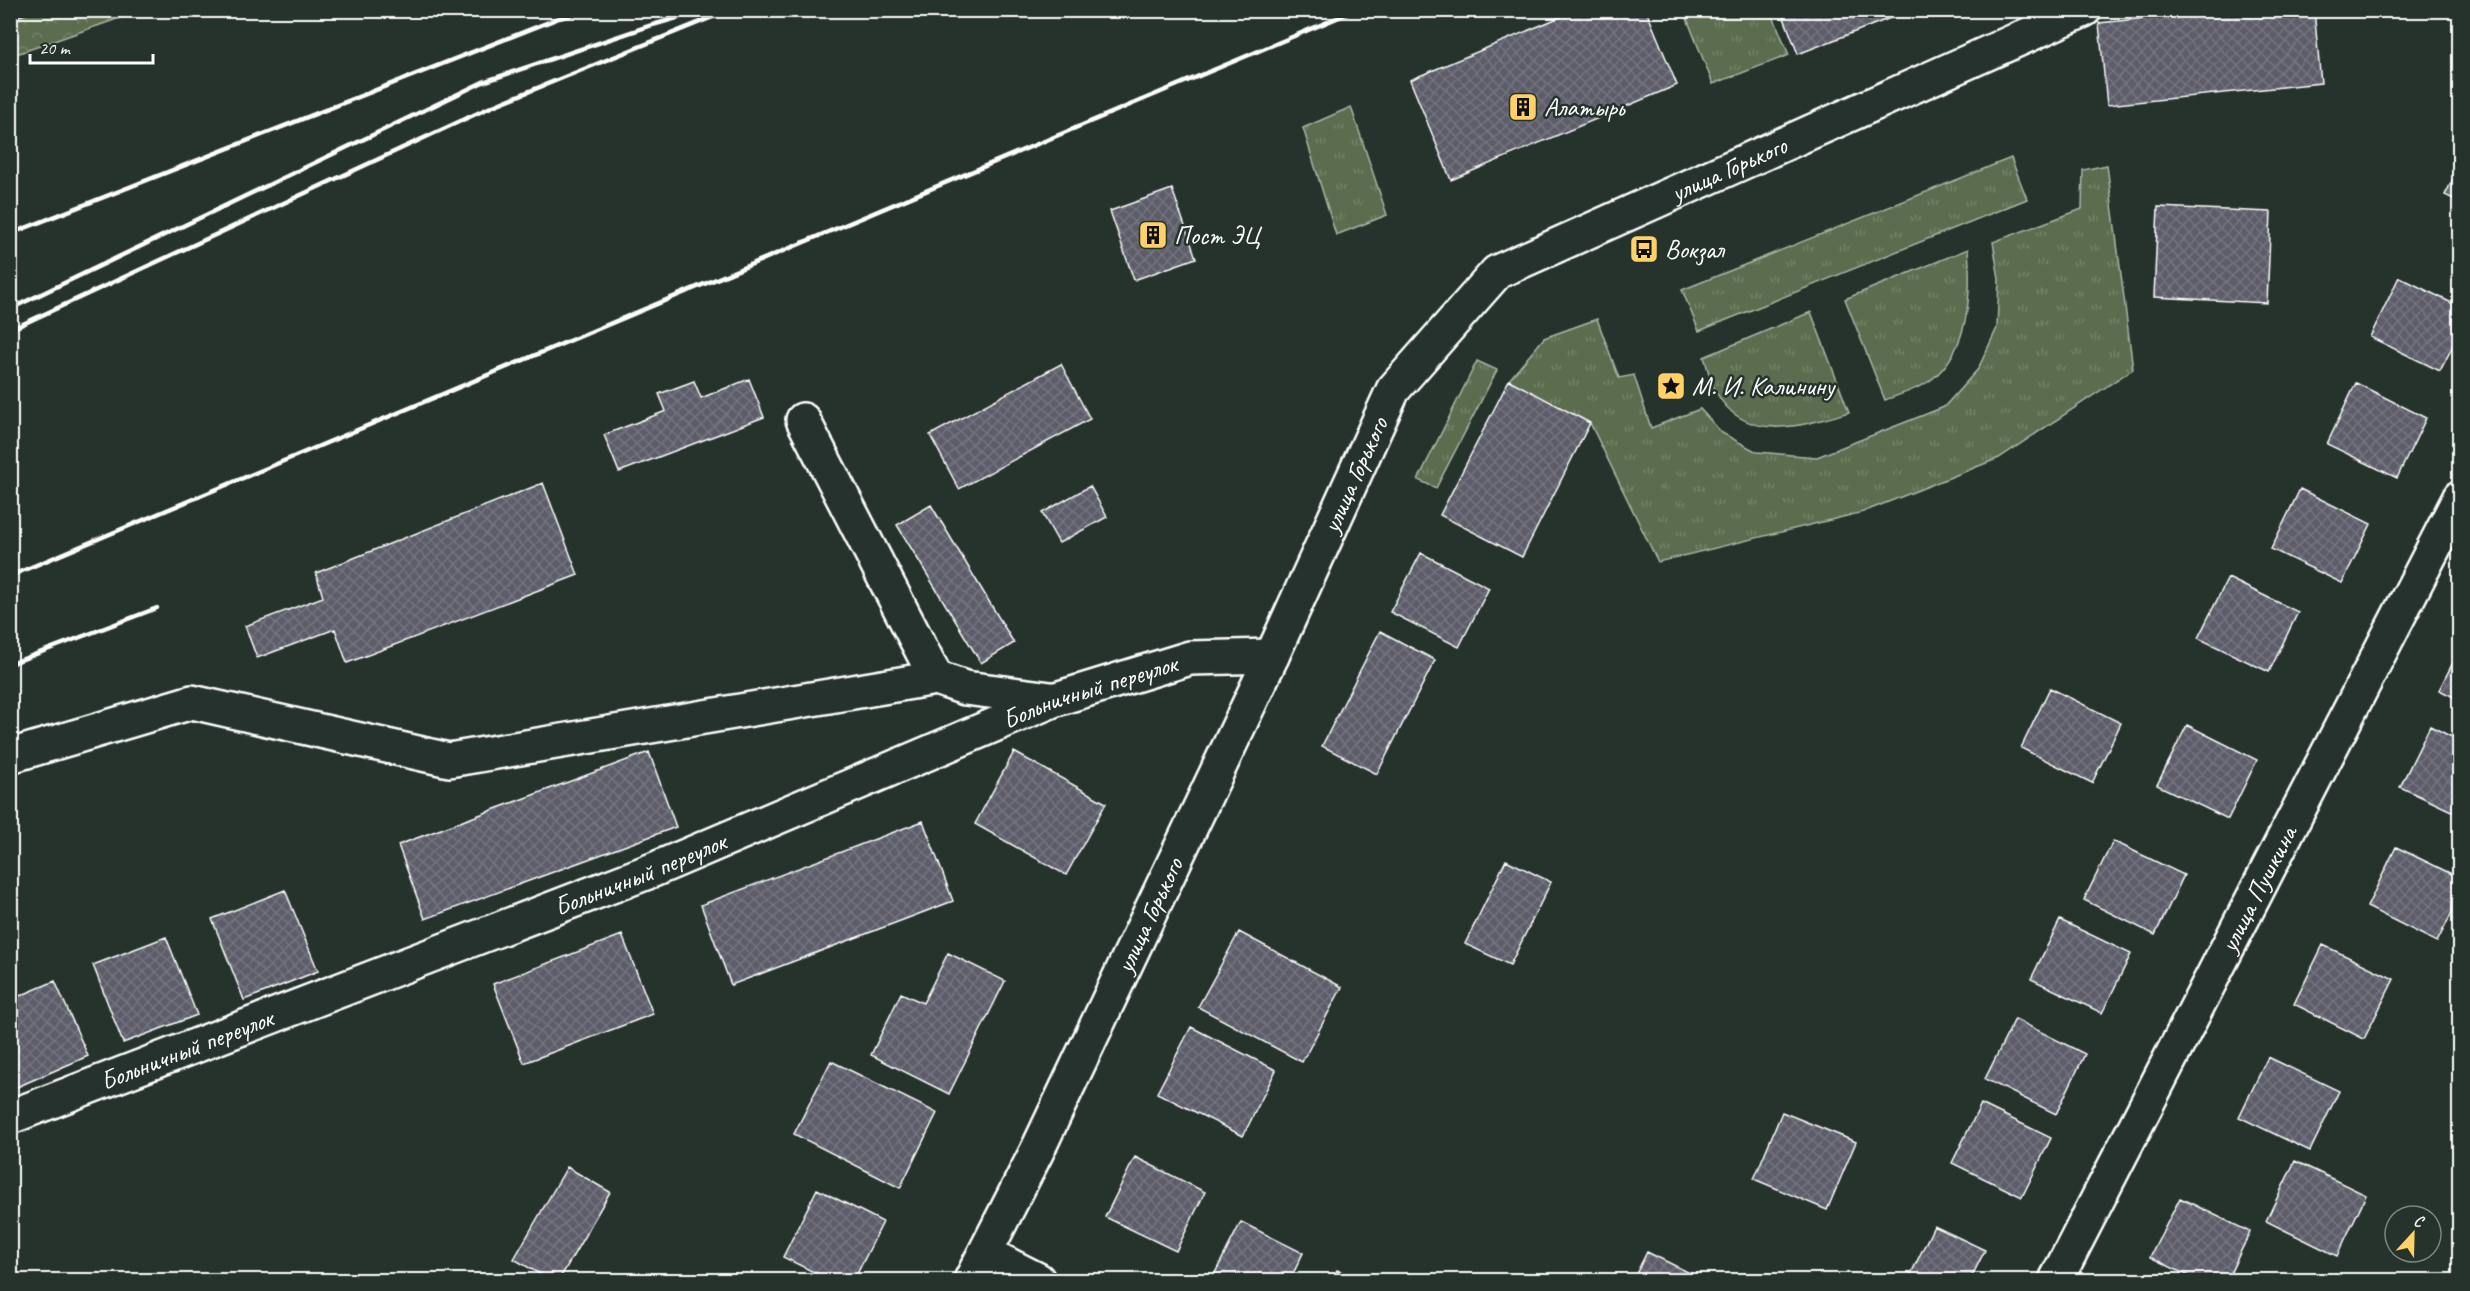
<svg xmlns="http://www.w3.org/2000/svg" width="2470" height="1291" viewBox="0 0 2470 1291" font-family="Caveat,sans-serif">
<defs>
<pattern id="grass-tufts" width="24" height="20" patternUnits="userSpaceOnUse" patternTransform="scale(1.5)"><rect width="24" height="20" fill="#5c6d4f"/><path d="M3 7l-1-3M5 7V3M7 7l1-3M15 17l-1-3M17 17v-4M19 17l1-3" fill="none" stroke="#748369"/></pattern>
<pattern id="forest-crowns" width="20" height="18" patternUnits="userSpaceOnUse" patternTransform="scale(1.5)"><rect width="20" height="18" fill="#5c6d4f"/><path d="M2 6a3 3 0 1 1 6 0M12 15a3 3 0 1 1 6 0" fill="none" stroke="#748369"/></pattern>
<pattern id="building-cross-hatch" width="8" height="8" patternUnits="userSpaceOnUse" patternTransform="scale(1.5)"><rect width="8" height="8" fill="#5b5d69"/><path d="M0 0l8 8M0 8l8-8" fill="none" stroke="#747580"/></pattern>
</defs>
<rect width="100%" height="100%" fill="#26332d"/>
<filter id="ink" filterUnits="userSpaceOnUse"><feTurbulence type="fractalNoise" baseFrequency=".0167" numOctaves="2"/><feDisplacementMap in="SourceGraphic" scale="12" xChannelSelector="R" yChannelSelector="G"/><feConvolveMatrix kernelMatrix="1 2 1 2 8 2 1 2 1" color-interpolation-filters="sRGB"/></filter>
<g filter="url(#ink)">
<path fill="url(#grass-tufts)" stroke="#aeb6a7" stroke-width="1.5" d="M1684,11h87l18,44 -76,29z
M1351,107l36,108 -51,20 -33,-107z
M2011,158l16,41 -328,132 -17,-41z
M2107,165l26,204 -134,89 -136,54 -205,50 -68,-139 -81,-43 35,-42 53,-19 22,59 15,-3 17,53 49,-19 22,24 35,19 60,5 127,-50 34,-38 19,-41 2,-49 -6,-37 89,-33 1,-39z
M1968,249c4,46 1,104 -40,133 -12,8 -30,13 -43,18l-40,-101z
M1811,312l38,100c-46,14 -104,33 -133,-20 -6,-10 -8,-24 -12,-35z
M1477,361l20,9 -61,118 -18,-8z"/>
<path fill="url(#forest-crowns)" stroke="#aeb6a7" stroke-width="1.5" d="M11,10l129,1 -129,45z"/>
<path fill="url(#building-cross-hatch)" stroke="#fff" stroke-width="1.5" d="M10,10h28l-28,9z
M1577,10h69l31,75 -226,95 -41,-100z
M1781,10h130l-113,44z
M2222,10h92l7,73 -214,22 -8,-82z
M2460,165v37l-15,-7z
M1172,189l24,69 -62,22 -24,-69z
M2158,207l113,5 -4,91 -113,-6z
M2399,277l61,30v25l-20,39 -70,-34z
M1061,364l29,55 -131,70 -29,-54z
M749,379l15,38 -145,55 -15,-37 62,-24 -7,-17 35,-13 7,17z
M1509,380l81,43 -68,134 -82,-42z
M2356,383l70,35 -29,60 -70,-34z
M543,483l35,92 -231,88 -12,-34 -78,29 -12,-32 78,-29 -7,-24z
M1090,486l17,31 -48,26 -17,-30z
M2300,489l71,35 -29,59 -71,-34z
M931,505l83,138 -33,20 -84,-138z
M1421,553l68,35 -30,59 -69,-35z
M2228,578l70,34 -29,60 -71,-34z
M1380,631l55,29 -58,114 -55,-28z
M2460,649v51l-21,-10z
M2050,688l71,35 -29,60 -71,-35z
M2187,725l70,35 -29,59 -71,-34z
M2430,726l30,15v74l-60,-28z
M649,752l27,75 -251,92 -27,-74z
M1014,752l92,51 -40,72 -91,-51z
M923,821l30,80 -222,84 -30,-80z
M2113,841l71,34 -29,60 -71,-35z
M2396,847l64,31v19l-23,45 -70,-35z
M1506,860l45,22 -41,83 -45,-21z
M285,890l33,81 -74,29 -32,-81z
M2060,920l71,34 -29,59 -71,-34z
M1239,932l103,55 -40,75 -104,-55z
M622,935l31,79 -129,49 -31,-79z
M166,937l31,78 -74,28 -30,-78z
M2323,945l71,34 -30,60 -70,-35z
M948,953l57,28 -56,113 -78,-39 30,-62 22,10z
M55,981l33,75 -78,34v-90z
M2015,1019l70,35 -29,60 -71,-35z
M1191,1027l85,43 -33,66 -86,-43z
M2268,1057l71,34 -29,60 -71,-34z
M831,1061l106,52 -37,75 -106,-54z
M1981,1104l70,34 -29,59 -70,-34z
M1782,1112l74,30 -29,68 -73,-31z
M1135,1157l70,35 -29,59 -71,-34z
M2295,1161l71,34 -29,61 -71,-35z
M567,1167l43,25 -51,88h-9l-36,-21z
M817,1189l66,33 -29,58h-24l-47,-23z
M2180,1198l70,34 -23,48h-30l-47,-23z
M1241,1222l62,31 -13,27h-71l-6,-3z
M1934,1226l51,24 -15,30h-62z
M1647,1252l57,28h-71z
M1337,1270l21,10h-26z"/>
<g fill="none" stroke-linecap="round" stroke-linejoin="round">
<g stroke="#fff" stroke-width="38">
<g id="minor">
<path d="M803,420l133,258"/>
<path d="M10,756l182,-54 257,58 487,-82 29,10 86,11"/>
<path id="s1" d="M10,1117l643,-247 400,-170 137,-42 82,-2"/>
<path d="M985,1253l53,27"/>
<path id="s2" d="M971,1280l66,-129 235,-495 121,-266 104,-118 587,-262"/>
<path id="s3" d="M2056,1280l404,-783"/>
</g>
</g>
<use href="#minor" stroke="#26332d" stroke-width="33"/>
<path stroke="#fff" stroke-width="4.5" d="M10,234l549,-216 31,-8
M10,309l473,-227 166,-56 56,-16
M10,330l483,-224 237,-96
M10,576l1346,-566
M10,664l147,-56"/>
</g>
</g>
<defs>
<g id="building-square" transform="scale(1.5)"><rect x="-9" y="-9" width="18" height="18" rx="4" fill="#ffd166" stroke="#26332d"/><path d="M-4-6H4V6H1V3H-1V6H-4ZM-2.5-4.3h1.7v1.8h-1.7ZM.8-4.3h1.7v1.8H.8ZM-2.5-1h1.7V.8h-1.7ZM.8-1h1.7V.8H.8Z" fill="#111"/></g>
<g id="bus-square" transform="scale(1.5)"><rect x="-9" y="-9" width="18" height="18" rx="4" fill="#ffd166" stroke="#26332d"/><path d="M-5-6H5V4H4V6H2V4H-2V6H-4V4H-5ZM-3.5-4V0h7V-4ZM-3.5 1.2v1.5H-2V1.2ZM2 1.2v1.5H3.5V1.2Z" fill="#111"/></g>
<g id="sight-square" transform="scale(1.5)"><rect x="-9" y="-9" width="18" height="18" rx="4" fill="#ffd166" stroke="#26332d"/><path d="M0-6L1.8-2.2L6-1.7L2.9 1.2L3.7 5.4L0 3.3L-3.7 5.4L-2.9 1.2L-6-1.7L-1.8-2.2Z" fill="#111"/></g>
</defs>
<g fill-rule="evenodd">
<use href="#building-square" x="1523" y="107"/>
<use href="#building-square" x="1153" y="235"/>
<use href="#bus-square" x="1644" y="249"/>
<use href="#sight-square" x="1671" y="386"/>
</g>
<g text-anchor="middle" stroke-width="5" stroke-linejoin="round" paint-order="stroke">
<g font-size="26" fill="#fff" stroke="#26332d" text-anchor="start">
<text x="1544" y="116">Алатырь</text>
<text x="1174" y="244">Пост ЭЦ</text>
<text x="1665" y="258">Вокзал</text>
<text x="1692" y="395">М. И. Калинину</text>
</g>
<g font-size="26" fill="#fff" stroke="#26332d">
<text dy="9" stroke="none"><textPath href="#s2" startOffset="1396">улица Горького</textPath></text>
<text dy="9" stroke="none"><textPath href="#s2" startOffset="892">улица Горького</textPath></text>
<text dy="9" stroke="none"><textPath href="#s1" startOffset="1161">Больничный переулок</textPath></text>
<text dy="9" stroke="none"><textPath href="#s1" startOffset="675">Больничный переулок</textPath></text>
<text dy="9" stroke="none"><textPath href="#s3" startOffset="440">улица Пушкина</textPath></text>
<text dy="9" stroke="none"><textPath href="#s2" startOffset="406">улица Горького</textPath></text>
<text dy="9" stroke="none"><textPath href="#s1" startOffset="189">Больничный переулок</textPath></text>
</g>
</g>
<rect width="2470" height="1291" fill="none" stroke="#26332d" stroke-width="36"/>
<rect x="18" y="18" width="2434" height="1255" fill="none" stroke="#fff" stroke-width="2" filter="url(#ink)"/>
<g transform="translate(2413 1234) rotate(22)"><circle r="28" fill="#26332d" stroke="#7d8581" stroke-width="1.5"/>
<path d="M0-4.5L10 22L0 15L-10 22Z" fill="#ffd166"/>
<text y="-9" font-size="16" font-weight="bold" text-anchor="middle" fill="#ffffff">С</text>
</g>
<path d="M30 54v9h123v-9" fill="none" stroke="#ffffff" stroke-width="3"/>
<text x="39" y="54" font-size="18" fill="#ffffff" stroke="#26332d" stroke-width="4.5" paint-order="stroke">20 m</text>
</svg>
